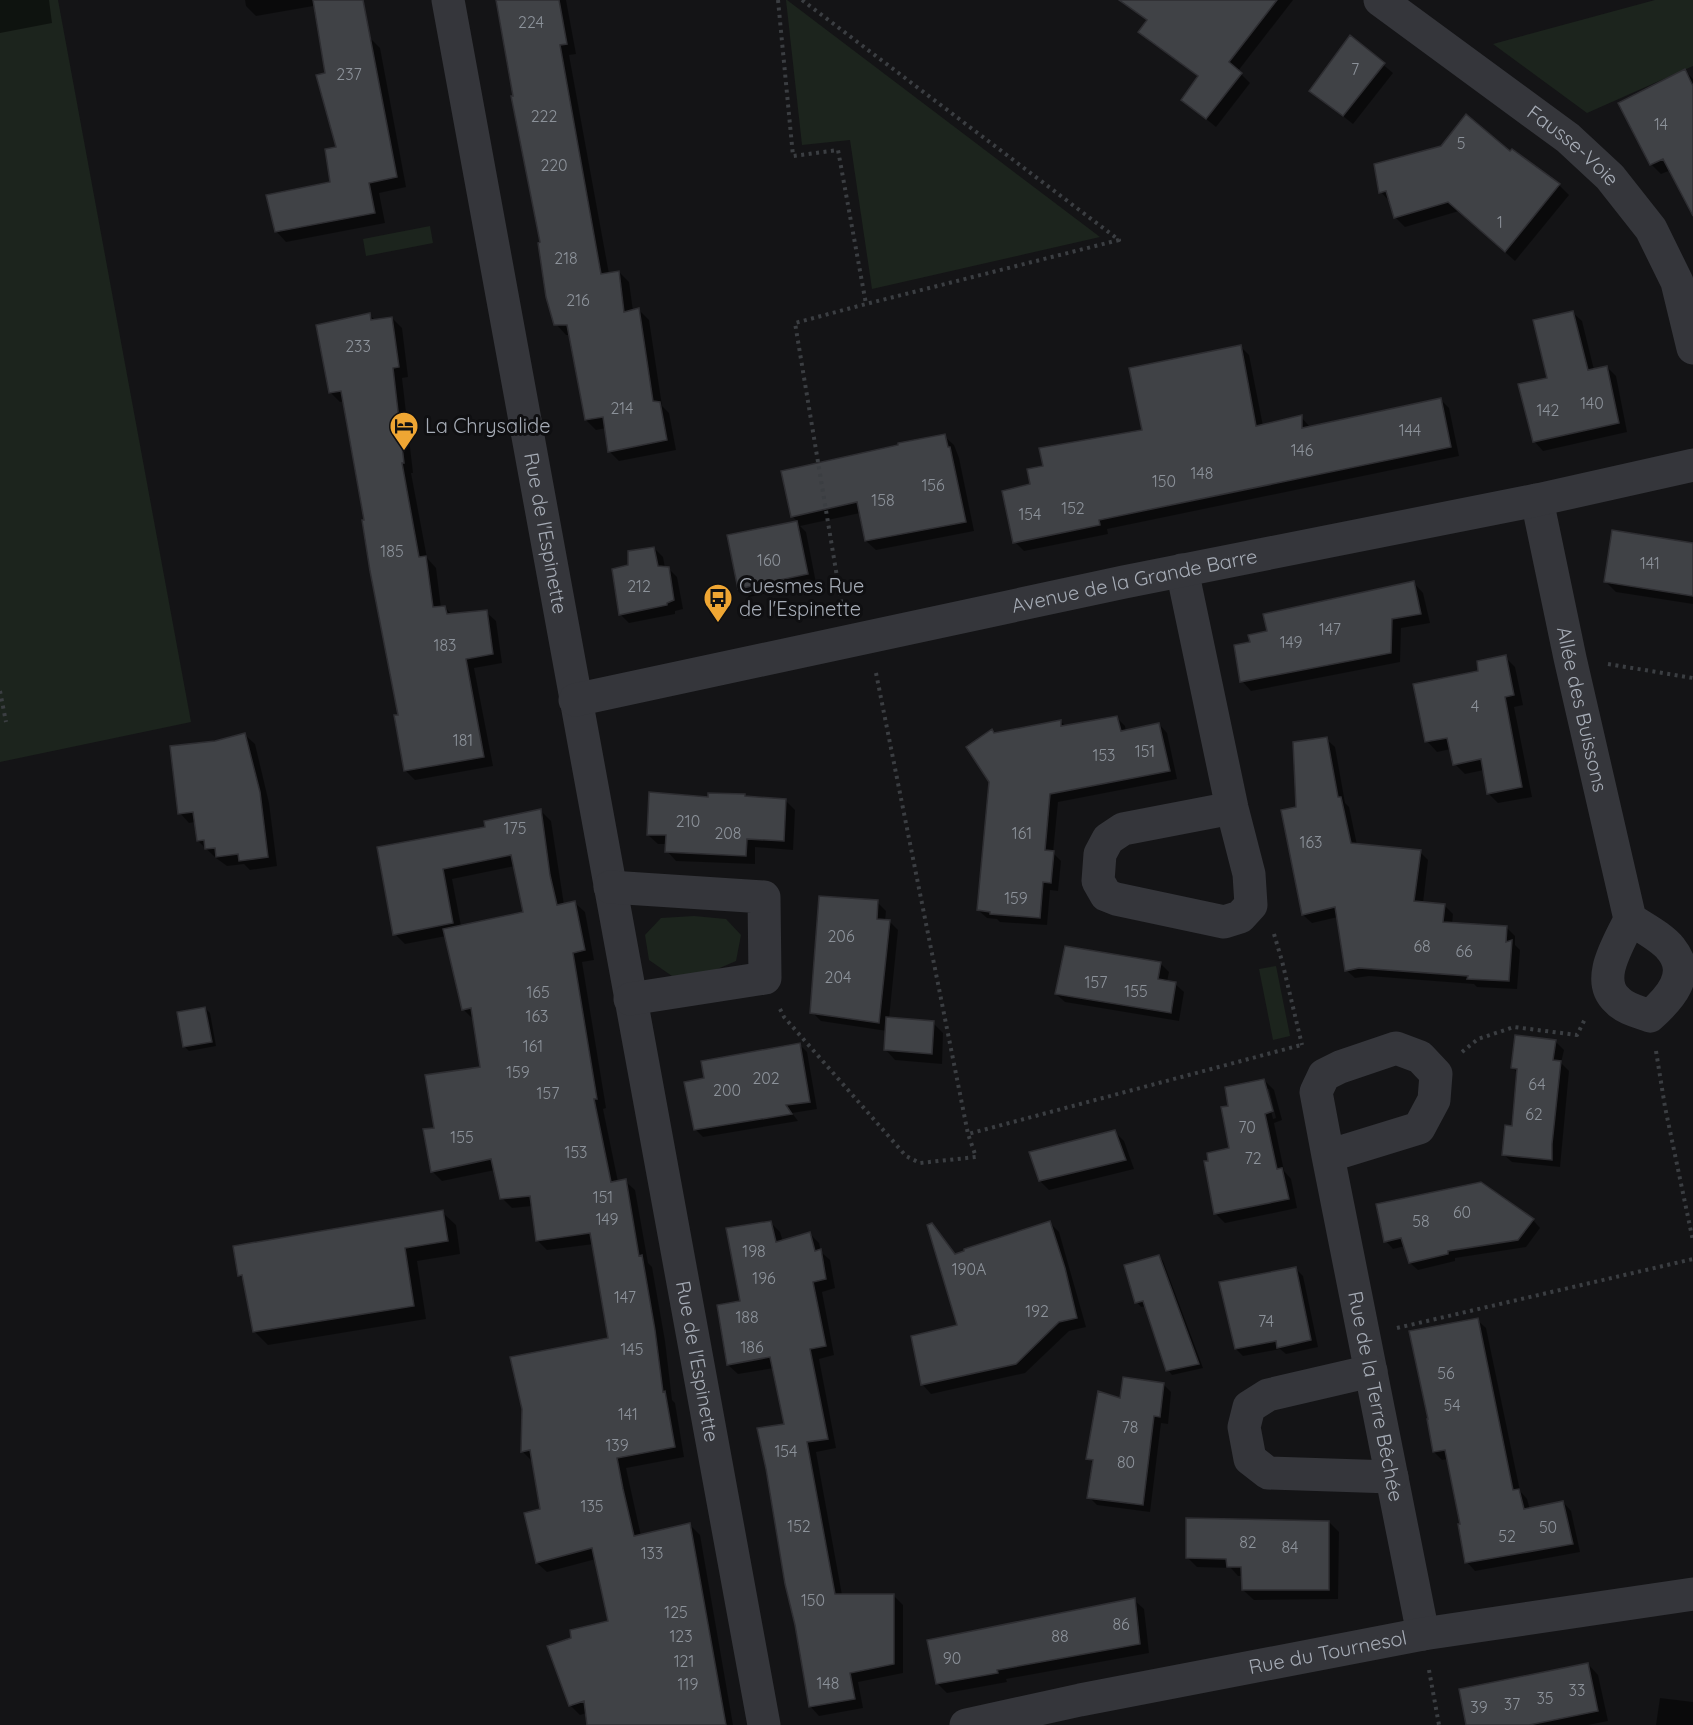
<svg xmlns="http://www.w3.org/2000/svg" width="1693" height="1725" viewBox="0 0 1693 1725" font-family="Quicksand,sans-serif">
<rect width="100%" height="100%" fill="#141416"/>
<path fill="#1c241d" d="M0,0h58l133,722 -191,40z
M786,0h1l313,237 -228,52 -22,-149 -48,5z
M1655,0h38v66l-106,47 -94,-69z
M430,226l3,17 -67,13 -3,-17z
M694,916l32,3 15,16 -5,26 -28,12 -36,3 -23,-16 -4,-25 16,-17z
M1276,966l14,70 -17,4 -14,-71z"/>
<path fill="#0007" fill-rule="evenodd" d="M0,0h49l3,23 -52,10z
M245,0h97v1l-86,15 -10,-10z
M497,0h69l10,54 -7,1 40,219 10,-2 10,10 4,29 6,-1 10,10 13,86 7,7 7,37 -57,11 -10,-10 -3,-23 -10,2 -10,-10 -16,-85h-4l-10,-11z
M1125,0h168l-55,71 12,12 -34,44 -33,-27 16,-23 -50,-36 -9,-9 8,-12z
M1350,37l43,36 -40,51 -42,-33z
M370,38l10,10 26,139 -27,6 6,30 -99,19 -10,-11 56,-47 6,-36 -11,-74z
M1685,71l8,8v132l-22,-41 -10,4 -10,-10z
M1513,151l46,34 10,10 -54,66 -56,-50 -54,16 -10,-10 -5,-15 -9,-10 130,-39z
M1572,312l10,9 12,49 13,-3 9,9 11,56 -84,19 -9,-10 15,-62z
M370,315l6,6 16,-3 10,10 6,49 -6,1 11,95h-2l16,85 9,10 5,40 4,-1 7,8 34,-3 10,9 6,42 -28,5 19,98 -78,14 -10,-10 -5,-54 -55,-315 -5,1 -10,-10z
M1240,346l9,9 14,71 38,-9 9,10 130,-28 9,9 10,48 -352,73 1,5 -84,17 -9,-9 17,-57 13,-18 99,-36z
M944,436l10,9 5,13 15,73 -98,19 -10,-9 -6,-28 -60,13 6,6 10,51 -67,14 -10,-9 -10,-52 69,-14 -6,-6z
M1693,544v60l-77,-12 -10,-10z
M654,548l9,9 2,11h3l9,9 6,32 -8,2v3l-46,9 -9,-9 10,-48z
M1414,583l9,10 7,30 -29,5 -1,34 -149,29 -9,-10 11,-38 16,-11z
M1505,657l10,10 8,38 -9,2 18,90 -34,6 -10,-10 -4,-23 -19,4 -10,-10 -4,-15 -14,3 -10,-11z
M1117,718l8,8 1,6 33,-8 8,9 10,46 -119,23 -5,51 8,8 -3,30 -8,-1 -3,35 -47,-3 -3,-3 -10,-1 -9,-8 17,-176 65,-13 6,5z
M245,735l10,9 14,59 8,63 -27,4 -6,-6 -17,2 -11,-8 -18,-17 -3,-19 -6,1 -9,-10 35,-71z
M1326,739l9,8 10,56 4,4 8,38 63,7 8,8 -5,43 21,2 9,9 -1,10 55,4 8,8v9l5,5 -3,39 -40,-2 -3,-3 -105,-8 -14,2 -9,-8 -8,-53 -26,6 -9,-8 -5,-107z
M746,797l39,3 10,10 -2,40 -38,-3v17l-79,-3 -9,-10v-7h-9l-10,-9z
M541,811l10,10 13,84 11,-2 10,9 9,48 -12,2 24,146 -3,1 15,73 7,-1 10,9 13,73 4,4 13,74 7,59 3,3 9,54 -58,11 7,32 8,36 49,-11 10,10 33,190h-117l-3,-20 -33,10 -10,-10 3,-66 37,-17 -14,-63 -49,13 -10,-9 5,-53 -10,-49 -10,-10 88,-111 -16,-96 -47,6 -10,-10 -5,-34 -20,2 -10,-10 -7,-28 -53,11 -10,-10 4,-42 46,-61 -9,-49 -10,-10 -17,-73 -41,8 -10,-10 -17,-86 109,-20zM515,866l10,47 -64,13 -9,-47z
M877,902l9,9 -1,10h4l9,9 -9,89 44,4 10,10 -1,31 -47,-4 -10,-11 2,-18 -66,-10 -9,-9z
M1160,963l9,9 -2,10 8,2 9,8 -5,29 -114,-19 -9,-8z
M205,1008l5,5 6,33 -27,5 -5,-5z
M1555,1041l9,9 -3,13 8,8 -9,96 -48,-5 -9,-8 10,-26 5,-54 -5,-6z
M799,1044l8,8 10,57 -25,4 6,8 -95,16 -8,-8 11,-50z
M1264,1080l10,10 8,30 -8,3 10,48 7,8 6,29 -72,15 -9,-9 15,-65 -1,-42zM1266,1089h3l7,29 -3,1z
M1115,1132l9,9 10,28 -85,21 -9,-9z
M1481,1184l52,36 7,8 -14,19 -71,11v3l-37,9 -8,-7 -5,-17 -12,3 -7,-8z
M442,1212l14,13 4,29 -43,7 9,58 -158,26 -14,-14 -9,-50 -6,-6z
M771,1223l9,9 3,10 27,-8 9,9 2,9 9,8 5,28 -13,4 12,63 -15,4 17,89 -20,4 26,143h51l10,10v68l-45,9 5,26 -44,8 -9,-10 -51,-276 27,-5 -12,-57 -36,6 -10,-9 14,-63z
M1050,1223l9,9 27,95 -17,4 -44,42 -94,21 -9,-10 37,-58 -27,-102 9,10 15,21z
M1159,1256l4,5 40,107 -31,7 -4,-5 -22,-64 -5,1 -4,-5z
M1296,1269l7,7 15,71 -32,7 -6,-5 -37,7 -7,-7z
M1477,1320l9,8 34,163 7,8 3,11 33,-8 8,9 9,41 -105,19 -8,-9 -5,-37 -14,-66 -6,1 -8,-8z
M1163,1384l8,8 -3,32 -7,-1 -11,89 -53,-7 -8,-8 5,-33 -6,-6 34,-58z
M1329,1522l10,10 -1,67 -84,1 -11,-10v-14h-5l-7,-8 -34,-1 -10,-10z
M1134,1600l10,9 5,44 -143,26 1,3 -60,11 -9,-9z
M1588,1664l10,11 10,46 -20,4h-121z
M1660,1698l33,4v23h-37z"/>
<path fill="#404246" stroke="#2e2e32" stroke-width="1.5" d="M313,0h50l34,177 -28,6 6,30 -100,19 -9,-37 64,-13 -5,-33 11,-2 -20,-72 9,-2z
M496,0h63l8,44 -7,1 41,229 18,-3 5,41 15,-4 14,93 7,1 7,38 -59,12 -5,-35 -18,3 -18,-95h-13l-8,-28 -8,-54 2,-1 -29,-146h2z
M1119,0h158l-48,62 13,11 -36,46 -25,-19 17,-24 -60,-44 9,-12z
M1350,35l35,28 -42,53 -34,-25z
M1685,69l8,17v130l-30,-57 -13,6 -32,-62z
M1466,114l44,37 2,-2 48,35 -55,68 -57,-50 -54,16 -8,-27 -7,2 -5,-29 67,-18z
M1573,311l15,59 19,-4 12,57 -86,19 -15,-58 29,-6 -14,-58z
M370,313l1,7 21,-3 7,50 -6,1 11,95h-2l17,94 7,-1 7,51 12,-1 2,8 40,-4 6,44 -27,5 18,98 -80,14 -10,-56h4l-28,-144 -8,-51h2l-23,-129 -12,2 -13,-68z
M1241,345l15,81 46,-11v13l139,-30 10,49 -352,73 1,5 -87,18 -11,-52 28,-7 -3,-15 16,-3 -4,-18 103,-18 -13,-62z
M945,434l3,13h2l16,75 -101,19 -8,-39 -66,15 -10,-46 117,-26v-2z
M797,521l11,53 -70,15 -11,-54z
M1612,530l81,13v53l-89,-14z
M654,547l4,19 11,1 5,33 -7,3v2l-48,10 -7,-46 16,-4v-14z
M1414,581l7,33 -29,5 -1,34 -151,29 -6,-37 16,-3 -2,-7 19,-4 -4,-17z
M1506,655l8,40 -9,2 17,90 -35,7 -6,-35 -28,6 -6,-27 -22,4 -12,-58 65,-13 -1,-10z
M1117,716l4,15 38,-8 11,48 -120,23 -5,56 9,1 -3,32 -8,-1 -3,36 -50,-4v-2l-13,-2 12,-128 -23,-35 26,-18 2,4 67,-13v6z
M245,733l15,59 8,65 -29,4 -1,-7 -22,3 -1,-9 -10,1 -1,-9 -7,1 -4,-29 -15,2 -8,-68 45,-5z
M1327,737l11,60h3l10,46 70,7 -7,51 31,3 -2,18 64,4 -1,16 6,-2 -3,41 -42,-2 1,-3 -109,-8 -14,3 -10,-64 -33,8 -21,-105 15,-3 -3,-65z
M649,792l59,5v-4l37,1v2l41,3 -2,42 -37,-2 -1,17 -81,-4 1,-17h-19z
M541,809l9,66 7,30 18,-4 10,49 -12,3 24,146h-3l17,83 15,-3 13,77 3,-1 13,75 8,62 2,-1 10,56 -58,11 6,31 11,47 56,-13 36,202h-139l-3,-24 -15,5 -22,-60 24,-8 -1,-8 38,-9 -16,-73 -56,15 -12,-50 16,-4 -10,-59 -9,2 1,-43 -12,-52 98,-19 -18,-105 -54,8 -6,-45 -30,3 -9,-40 -60,13 -8,-43 11,-1 -9,-53 55,-8 -9,-59 -9,2 -19,-81 80,-17 -12,-57 -68,14 10,54 -60,12 -16,-88 108,-20 -1,-6z
M819,896l59,4 -1,19 13,1 -11,103 -69,-10z
M1065,946l96,16 -3,17 18,3 -5,31 -116,-19z
M205,1007l7,35 -29,5 -6,-35z
M886,1017l48,4 -2,33 -48,-4z
M1515,1035l41,5 -3,20 8,1 -9,83v16l-50,-5 3,-30 7,1 5,-57 -6,-1z
M800,1043l10,59 -24,3 6,9 -98,16 -10,-48 20,-4 -3,-17z
M1264,1079l9,32 -8,3 12,55 5,-1 7,31 -75,15 -10,-53h4l-1,-8 22,-5 -8,-41 7,-1 -3,-19z
M1115,1130l11,30 -87,21 -10,-29z
M1481,1182l53,37 -16,21 -70,11v3l-39,9 -8,-25 -17,4 -8,-38z
M443,1210l5,31 -43,7 9,58 -161,26 -11,-57 -4,1 -5,-30z
M771,1221l5,21 34,-10 5,19 6,-2 5,30 -13,3 13,64 -16,3 18,90 -21,3 28,152h59v70l-44,9 5,26 -46,8 -14,-82 -10,-41 -19,-115 -9,-41 27,-4 -14,-67 -43,8 -10,-60 23,-4 -14,-73z
M1050,1221l15,47 12,50 -18,4 -43,42 -95,21 -10,-49 46,-11 -30,-100 5,-2 23,31 9,-3v-2z
M1159,1255l40,109 -33,7 -23,-70 -8,2 -11,-38z
M1296,1267l15,73 -34,8 -1,-7 -41,8 -16,-67z
M1478,1318l35,172 6,-1 5,20 39,-8 10,43 -108,19 -7,-39h2l-15,-74 -12,2 -6,-33h1l-19,-88z
M1123,1377l41,6 -4,34 -6,-1 -11,89 -56,-7 6,-38 -7,-1 12,-68 22,7z
M1186,1518l143,3v69h-87l-1,-23h-14l-1,-8 -40,-1z
M1135,1598l5,46 -143,26 1,3 -62,11 -9,-44z
M1588,1663l10,48 -69,14h-63l-7,-36z"/>
<g fill="none" stroke-linecap="round" stroke-linejoin="round">
<path stroke="#3b3e42" stroke-width="4" stroke-dasharray="3 4.5" stroke-linecap="butt" d="M778,0l15,156 45,-6 28,154 -71,19 47,284
M802,0l317,240 -253,64
M1608,664l85,14
M876,673l92,461 333,-89
M0,691l6,31
M1274,934l8,27 20,84
M780,1009l4,8 122,139 14,7 56,-6 -8,-23
M1656,1051l9,56 28,134
M1462,1052l16,-13 36,-12 63,8 8,-16
M1397,1328l296,-69
M1429,1670l10,55"/>
<g stroke="#35363b" stroke-width="33">
<path id="s1" d="M448,0l316,1725"/>
<path id="s2" d="M1380,0l188,138 42,39 41,52 26,53 16,66"/>
<path id="s3" d="M1537,500l33,158 60,261c12,8 33,19 41,30 21,26 -2,50 -21,67 -11,-4 -25,-7 -33,-16 -23,-21 3,-58 13,-81"/>
<path d="M1182,570l50,238 17,66 2,31 -11,12 -16,5 -108,-23 -10,-4 -8,-14 2,-27 8,-15 15,-10 109,-21"/>
<path id="s4" d="M575,700l549,-118 413,-82 156,-35"/>
<path d="M610,887l154,10 1,81 -135,21"/>
<path id="s5" d="M1328,1156l91,-28 15,-28 2,-26 -16,-17 -24,-9 -56,19 -16,8 -8,17 12,64 95,478"/>
<path d="M1371,1371l-103,24 -19,12 -5,20 6,32 18,14 124,4"/>
<path id="s6" d="M966,1725l114,-25 343,-66 270,-40"/>
</g>
</g>
<defs>
<g id="hotel-pin" transform="scale(1.5)"><path d="M0 17L-7.5 6A9.5 9.5 0 1 1 7.5 6Z" fill="#efa633" stroke="#0f0f11"/><path d="M-6-4.5h1.5V1H6V5H4.5V3h-9V5H-6ZM-4 0a1.8 1.8 0 1 1 3.6 0ZM.5 0V-2.5h3Q6-2.5 6 0Z" fill="#111"/></g>
<g id="bus-pin" transform="scale(1.5)"><path d="M0 17L-7.5 6A9.5 9.5 0 1 1 7.5 6Z" fill="#efa633" stroke="#0f0f11"/><path d="M-5-6H5V4H4V6H2V4H-2V6H-4V4H-5ZM-3.5-4V0h7V-4ZM-3.5 1.2v1.5H-2V1.2ZM2 1.2v1.5H3.5V1.2Z" fill="#111"/></g>
</defs>
<g fill-rule="evenodd">
<use href="#hotel-pin" x="404" y="426"/>
<use href="#bus-pin" x="718" y="598"/>
</g>
<g text-anchor="middle" stroke-width="6" stroke-linejoin="round" paint-order="stroke">
<g font-size="16" fill="#8c929a">
<text x="531" y="28">224</text>
<text x="1355" y="75">7</text>
<text x="349" y="80">237</text>
<text x="544" y="122">222</text>
<text x="1661" y="130">14</text>
<text x="1461" y="149">5</text>
<text x="554" y="171">220</text>
<text x="1500" y="228">1</text>
<text x="566" y="264">218</text>
<text x="578" y="306">216</text>
<text x="358" y="352">233</text>
<text x="1592" y="409">140</text>
<text x="622" y="414">214</text>
<text x="1548" y="416">142</text>
<text x="1410" y="436">144</text>
<text x="1302" y="456">146</text>
<text x="1202" y="479">148</text>
<text x="1164" y="487">150</text>
<text x="933" y="491">156</text>
<text x="883" y="506">158</text>
<text x="1073" y="514">152</text>
<text x="1030" y="520">154</text>
<text x="392" y="557">185</text>
<text x="769" y="566">160</text>
<text x="1650" y="569">141</text>
<text x="639" y="592">212</text>
<text x="1330" y="635">147</text>
<text x="1291" y="648">149</text>
<text x="445" y="651">183</text>
<text x="1475" y="712">4</text>
<text x="463" y="746">181</text>
<text x="1145" y="757">151</text>
<text x="1104" y="761">153</text>
<text x="688" y="827">210</text>
<text x="515" y="834">175</text>
<text x="728" y="839">208</text>
<text x="1022" y="839">161</text>
<text x="1311" y="848">163</text>
<text x="1016" y="904">159</text>
<text x="841" y="942">206</text>
<text x="1422" y="952">68</text>
<text x="1464" y="957">66</text>
<text x="838" y="983">204</text>
<text x="1096" y="988">157</text>
<text x="1136" y="997">155</text>
<text x="538" y="998">165</text>
<text x="537" y="1022">163</text>
<text x="533" y="1052">161</text>
<text x="518" y="1078">159</text>
<text x="766" y="1084">202</text>
<text x="1537" y="1090">64</text>
<text x="727" y="1096">200</text>
<text x="548" y="1099">157</text>
<text x="1534" y="1120">62</text>
<text x="1247" y="1133">70</text>
<text x="462" y="1143">155</text>
<text x="576" y="1158">153</text>
<text x="1253" y="1164">72</text>
<text x="603" y="1203">151</text>
<text x="1462" y="1218">60</text>
<text x="607" y="1225">149</text>
<text x="1421" y="1227">58</text>
<text x="754" y="1257">198</text>
<text x="969" y="1275">190A</text>
<text x="764" y="1284">196</text>
<text x="625" y="1303">147</text>
<text x="1037" y="1317">192</text>
<text x="747" y="1323">188</text>
<text x="1266" y="1327">74</text>
<text x="752" y="1353">186</text>
<text x="632" y="1355">145</text>
<text x="1446" y="1379">56</text>
<text x="1452" y="1411">54</text>
<text x="628" y="1420">141</text>
<text x="1130" y="1433">78</text>
<text x="617" y="1451">139</text>
<text x="786" y="1457">154</text>
<text x="1126" y="1468">80</text>
<text x="592" y="1512">135</text>
<text x="799" y="1532">152</text>
<text x="1548" y="1533">50</text>
<text x="1507" y="1542">52</text>
<text x="1248" y="1548">82</text>
<text x="1290" y="1553">84</text>
<text x="652" y="1559">133</text>
<text x="813" y="1606">150</text>
<text x="676" y="1618">125</text>
<text x="1121" y="1630">86</text>
<text x="681" y="1642">123</text>
<text x="1060" y="1642">88</text>
<text x="952" y="1664">90</text>
<text x="684" y="1667">121</text>
<text x="828" y="1689">148</text>
<text x="688" y="1690">119</text>
<text x="1577" y="1696">33</text>
<text x="1545" y="1704">35</text>
<text x="1512" y="1710">37</text>
<text x="1479" y="1713">39</text>
</g>
<g font-size="20" fill="#a6acb6" stroke="#0f0f11">
<text dy="7" stroke="none"><textPath href="#s2" startOffset="242">Fausse-Voie</textPath></text>
<text dy="7" stroke="none"><textPath href="#s1" startOffset="542">Rue de l'Espinette</textPath></text>
<text dy="7" stroke="none"><textPath href="#s4" startOffset="572">Avenue de la Grande Barre</textPath></text>
<text dy="7" stroke="none"><textPath href="#s3" startOffset="214">Allée des Buissons</textPath></text>
<text dy="7" stroke="none"><textPath href="#s1" startOffset="1384">Rue de l'Espinette</textPath></text>
<text dy="7" stroke="none"><textPath href="#s5" startOffset="608">Rue de la Terre Bêchée</textPath></text>
<text dy="7" stroke="none"><textPath href="#s6" startOffset="369">Rue du Tournesol</textPath></text>
</g>
<g font-size="20" fill="#a6acb6" stroke="#0f0f11" text-anchor="start">
<text x="425" y="433">La Chrysalide</text>
<text x="739" y="593">Cuesmes Rue<tspan x="739" dy="23">de l'Espinette</tspan></text>
</g>
</g>
</svg>
